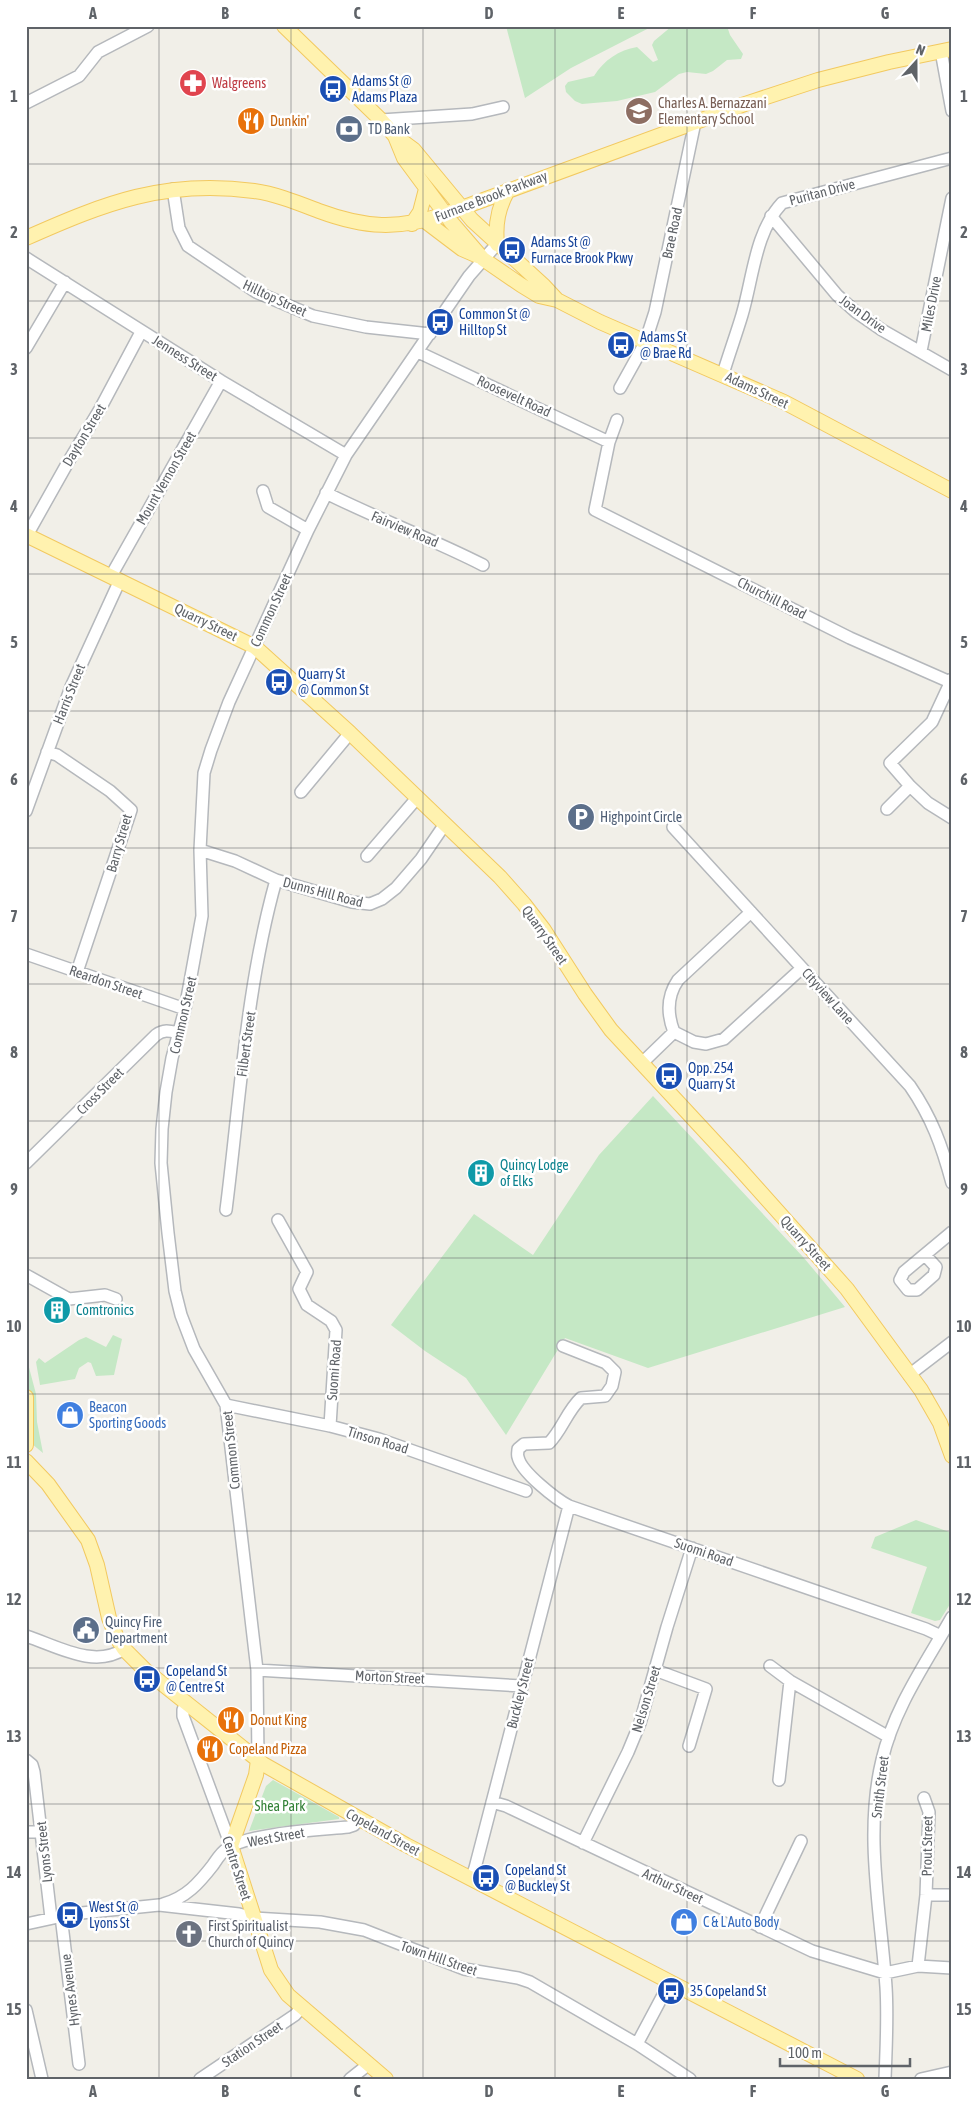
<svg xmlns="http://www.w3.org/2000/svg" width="978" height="2105" viewBox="0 0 978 2105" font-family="'Asap Condensed',sans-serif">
<rect width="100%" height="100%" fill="#f1efe8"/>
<path fill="#c5e8c5" d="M506,26h147l-82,42 -46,30z
M672,26h55l3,9 13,19 -2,5 -14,1 -14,11 -7,3 -19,-2 -8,2 -24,18 -38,9 -35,3 -7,-3 -9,-9 -1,-6 3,-4 26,-6c10,-16 25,-26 43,-29l16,15 5,-2 -6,-15 2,-4z
M653,1096l151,162 41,49 -197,61 -83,-30 -59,97 -40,-57 -41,-27 -34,-26 83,-111 59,41 66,-100z
M113,1335l9,4 -8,36 -18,1 -5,-13 -3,-1 -9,6 -4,11 -35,6 -4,-23 3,-4 6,5 34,-23 7,-3 20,10z
M26,1356l10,38 1,28 6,31 -17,-14z
M916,1520l36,13v68l-12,19 -5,1 -24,-8 16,-46 -56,-19 4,-11z
M273,1780l66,37v2l-90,12 17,-45z"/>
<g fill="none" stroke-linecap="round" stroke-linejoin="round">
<g stroke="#b5b8bc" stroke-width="14">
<path id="minor" d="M941,51l11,60
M26,103l53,-27 19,-24 50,-26
M381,120l91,-6 31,-7
M173,189l6,39 9,18 68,46 57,24 53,11 64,7
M771,216l66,79 19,17 26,18 70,40
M26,258l195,123 125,74
M26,348l39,-66
M921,351l31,-153
M418,352l191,90
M723,374c6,-20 13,-39 19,-59 11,-37 13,-83 40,-112l170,-45
M620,388l25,-45 10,-31 40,-190
M617,420l-8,22 -14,68 255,128 100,44
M263,491l5,16 40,23
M326,493c52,26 106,46 157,72
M26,537l41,-73 33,-55 41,-77
M111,576l110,-195
M47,752l10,3 53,36 21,19 -54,162
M910,786l-20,-23 42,-41 20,-43
M301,792l49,-59
M887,809l23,-23 18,17 24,15
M26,811l45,-124 49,-107
M673,827l237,259c22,32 32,60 42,97
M200,850l35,11 41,19 76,22 18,2 12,-5 14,-11 25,-29 24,-35
M367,856l50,-58
M751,912l-73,68c-11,16 -11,34 -4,52l20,10 12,2 18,-5 78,-71
M26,954l159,55
M642,1063l32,-31
M26,1163l130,-128c8,-6 14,-4 22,-2
M226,1210c14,-110 20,-223 50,-330
M278,1220l29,52 -8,17 8,16 24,16 5,9 -6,96
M925,1255l11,12 -2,8 -17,15h-9l-8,-10 4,-8 48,-40
M26,1275l43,24 36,-4 11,4
M563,1346l43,17 9,9 -3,14 -7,10 -24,2c-14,13 -19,32 -32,45l-25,1 -6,5c0,3 -1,6 0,8 3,15 38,42 51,49l357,123 15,7
M909,1375l43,-33
M226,1405l104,21 49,13 147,52
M26,1636c31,10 68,33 98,13
M770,1666l20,15 99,56
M257,1670l265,16
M655,1670l51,19 -17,57
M186,1702l-3,8v6l48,130
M26,1760l6,5 2,7 17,146
M258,1760l-1,-90 -31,-265 -32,-56 -13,-34 -6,-24 -7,-58 -7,-70 1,-34 4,-37 6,-34 13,-49 17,-93 -2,-66 4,-77 7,-23 18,-48 79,-172 38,-75 123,-179 28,-32
M779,1780l11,-99
M492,1802l14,4 306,145 73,22 33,-7 34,2
M26,1832h16
M583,1843l45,-91 12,-29 27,-96 25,-79
M471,1879l4,-11 94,-362
M926,1895h26
M163,1904c23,-6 36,-21 50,-39 4,-6 8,-13 15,-17 23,-15 90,-18 120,-21l6,-2 4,-6
M61,1916l18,148
M26,1924l46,-10 87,-9 80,9 15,4 66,4 44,8 100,39 54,9 12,4 107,62 53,35
M760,1927l41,-86
M918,1966l8,-71 3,-83 -5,-14
M26,2010l16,69
M637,2044l33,-62
M200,2079l95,-64 7,-8
M350,2079l19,-15
M885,2079c1,-30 3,-61 1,-92 -5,-74 -22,-153 -4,-227 12,-52 44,-97 70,-143
M921,2079l31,-7"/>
</g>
<g stroke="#f2c960" stroke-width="16">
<path id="major" d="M284,26l97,94 14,16 19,14 58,70 72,66 13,14
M395,136l9,22 48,65 31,36 38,26 18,11 18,4 43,22 184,80 168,89
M425,221l37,28 16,7
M412,224l8,-12 6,-23
M26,238c79,-35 139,-59 228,-47 22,3 44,12 65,20 46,17 79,19 126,3l300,-110 73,-24 71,-18 63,-13
M497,244c-2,-20 1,-36 11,-54
M26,535l229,112 95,86 150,144 24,27 20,26 41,64 26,36 128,138 108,121 74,101 19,33 12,33
M26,1397v48
M26,1461l22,23 40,56 9,25 12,53 8,20 7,11 21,21 118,94 143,81 451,234
M258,1760l-2,15 -25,71 40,124 17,25 98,84"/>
</g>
<use href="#minor" stroke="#fff" stroke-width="11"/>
<use href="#major" stroke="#fff2af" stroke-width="14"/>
</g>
<path fill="none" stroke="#5f6368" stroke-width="1" stroke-opacity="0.55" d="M159,26v2053M291,26v2053M423,26v2053M555,26v2053M687,26v2053M819,26v2053M26,164h926M26,301h926M26,438h926M26,574h926M26,711h926M26,848h926M26,984h926M26,1121h926M26,1258h926M26,1394h926M26,1531h926M26,1668h926M26,1804h926M26,1941h926"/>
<defs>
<g id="pharmacy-disc" transform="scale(1.4375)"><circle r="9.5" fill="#e0444e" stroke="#fff"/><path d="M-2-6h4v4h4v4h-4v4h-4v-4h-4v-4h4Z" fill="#fff"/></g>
<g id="bus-disc" transform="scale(1.4375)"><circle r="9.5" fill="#1a4fb4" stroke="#fff"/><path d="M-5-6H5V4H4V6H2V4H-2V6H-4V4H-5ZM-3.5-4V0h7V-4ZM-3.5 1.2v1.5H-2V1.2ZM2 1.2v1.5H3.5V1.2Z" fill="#fff"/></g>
<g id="school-disc" transform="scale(1.4375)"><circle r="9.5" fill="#8d6e63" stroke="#fff"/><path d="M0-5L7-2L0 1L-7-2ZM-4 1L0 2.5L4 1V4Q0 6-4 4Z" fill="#fff"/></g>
<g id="restaurant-disc" transform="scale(1.4375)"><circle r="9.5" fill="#e8710a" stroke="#fff"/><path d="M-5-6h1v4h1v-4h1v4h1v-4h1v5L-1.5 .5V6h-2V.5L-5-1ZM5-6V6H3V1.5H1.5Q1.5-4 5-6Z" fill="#fff"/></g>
<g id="bank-disc" transform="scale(1.4375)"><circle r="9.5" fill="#5c6f8a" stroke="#fff"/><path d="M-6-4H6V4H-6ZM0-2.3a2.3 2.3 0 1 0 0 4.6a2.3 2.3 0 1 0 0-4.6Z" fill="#fff"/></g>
<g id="parking-disc" transform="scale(1.4375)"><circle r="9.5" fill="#5c6f8a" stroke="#fff"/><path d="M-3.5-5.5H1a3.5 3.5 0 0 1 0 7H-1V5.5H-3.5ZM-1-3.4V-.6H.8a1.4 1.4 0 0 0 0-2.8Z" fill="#fff"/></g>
<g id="building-disc" transform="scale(1.4375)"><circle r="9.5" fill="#0f9aa8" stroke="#fff"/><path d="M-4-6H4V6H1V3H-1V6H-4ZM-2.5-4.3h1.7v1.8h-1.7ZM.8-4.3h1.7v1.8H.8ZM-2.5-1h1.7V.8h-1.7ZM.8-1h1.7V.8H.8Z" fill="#fff"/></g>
<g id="shop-disc" transform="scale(1.4375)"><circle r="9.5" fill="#3f7fe0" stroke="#fff"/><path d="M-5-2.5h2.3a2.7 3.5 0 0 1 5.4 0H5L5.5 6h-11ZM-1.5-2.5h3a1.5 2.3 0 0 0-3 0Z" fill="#fff"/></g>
<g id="civic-disc" transform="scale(1.4375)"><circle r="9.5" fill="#5c6f8a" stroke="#fff"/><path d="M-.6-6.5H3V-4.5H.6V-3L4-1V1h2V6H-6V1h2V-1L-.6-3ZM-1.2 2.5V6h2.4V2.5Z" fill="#fff"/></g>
<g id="church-disc" transform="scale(1.4375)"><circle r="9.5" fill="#6b7280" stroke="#fff"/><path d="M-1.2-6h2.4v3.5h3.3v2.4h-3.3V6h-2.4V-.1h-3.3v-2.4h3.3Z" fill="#fff"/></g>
</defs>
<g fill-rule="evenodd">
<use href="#pharmacy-disc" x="193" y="83"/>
<use href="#bus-disc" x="333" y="89"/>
<use href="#school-disc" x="639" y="111"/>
<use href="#restaurant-disc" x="251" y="121"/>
<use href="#bank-disc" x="349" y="129"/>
<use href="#bus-disc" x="512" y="250"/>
<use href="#bus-disc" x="440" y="322"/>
<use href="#bus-disc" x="621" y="345"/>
<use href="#bus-disc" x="279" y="682"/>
<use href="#parking-disc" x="581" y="817"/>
<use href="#bus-disc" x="669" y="1076"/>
<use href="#building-disc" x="481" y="1173"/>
<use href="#building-disc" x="57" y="1310"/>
<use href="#shop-disc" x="70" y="1415"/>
<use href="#civic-disc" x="86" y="1630"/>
<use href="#bus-disc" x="147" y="1679"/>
<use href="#restaurant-disc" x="231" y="1720"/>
<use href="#restaurant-disc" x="210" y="1749"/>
<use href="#bus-disc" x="486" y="1878"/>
<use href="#bus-disc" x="70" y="1915"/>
<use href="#shop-disc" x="684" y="1922"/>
<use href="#church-disc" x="189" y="1934"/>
<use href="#bus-disc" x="671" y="1991"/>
</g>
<g text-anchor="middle" stroke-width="5" stroke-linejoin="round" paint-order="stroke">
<g font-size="14" fill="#164399" stroke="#fff" text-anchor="start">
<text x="352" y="86">Adams St @<tspan x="352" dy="16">Adams Plaza</tspan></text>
<text x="531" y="247">Adams St @<tspan x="531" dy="16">Furnace Brook Pkwy</tspan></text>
<text x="459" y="319">Common St @<tspan x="459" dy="16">Hilltop St</tspan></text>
<text x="640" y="342">Adams St<tspan x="640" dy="16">@ Brae Rd</tspan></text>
<text x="298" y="679">Quarry St<tspan x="298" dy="16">@ Common St</tspan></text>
<text x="688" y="1073">Opp. 254<tspan x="688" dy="16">Quarry St</tspan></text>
<text x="166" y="1676">Copeland St<tspan x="166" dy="16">@ Centre St</tspan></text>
<text x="505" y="1875">Copeland St<tspan x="505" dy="16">@ Buckley St</tspan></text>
<text x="89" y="1912">West St @<tspan x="89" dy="16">Lyons St</tspan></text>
<text x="690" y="1996">35 Copeland St</text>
</g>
<g font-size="14" fill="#be3a42" stroke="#fff" text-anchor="start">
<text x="212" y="88">Walgreens</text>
</g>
<g font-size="14" fill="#785e54" stroke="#fff" text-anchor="start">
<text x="658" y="108">Charles A. Bernazzani<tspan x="658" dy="16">Elementary School</tspan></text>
</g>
<g font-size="14" fill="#c56008" stroke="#fff" text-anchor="start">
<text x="270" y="126">Dunkin'</text>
<text x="250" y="1725">Donut King</text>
<text x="229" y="1754">Copeland Pizza</text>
</g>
<g font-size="14" fill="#4e5e75" stroke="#fff" text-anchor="start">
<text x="368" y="134">TD Bank</text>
<text x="600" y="822">Highpoint Circle</text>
<text x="105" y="1627">Quincy Fire<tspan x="105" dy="16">Department</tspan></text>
</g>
<g font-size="14" fill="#5f6368" stroke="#fff">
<text transform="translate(822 192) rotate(-15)" y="5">Puritan Drive</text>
<text transform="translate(491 196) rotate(-21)" y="5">Furnace Brook Parkway</text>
<text transform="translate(672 233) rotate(-78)" y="5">Brae Road</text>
<text transform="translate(275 298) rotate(25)" y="5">Hilltop Street</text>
<text transform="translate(931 304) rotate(-79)" y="5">Miles Drive</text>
<text transform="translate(863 314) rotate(36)" y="5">Joan Drive</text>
<text transform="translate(185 358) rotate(32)" y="5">Jenness Street</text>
<text transform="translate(757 390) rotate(25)" y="5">Adams Street</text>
<text transform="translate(514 396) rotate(25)" y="5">Roosevelt Road</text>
<text transform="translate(84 435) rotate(-59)" y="5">Dayton Street</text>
<text transform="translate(166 478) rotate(-60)" y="5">Mount Vernon Street</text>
<text transform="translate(405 529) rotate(23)" y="5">Fairview Road</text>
<text transform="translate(772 598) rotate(27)" y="5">Churchill Road</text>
<text transform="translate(271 610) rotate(-65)" y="5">Common Street</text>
<text transform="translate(206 622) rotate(26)" y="5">Quarry Street</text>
<text transform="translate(69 694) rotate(-68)" y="5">Harris Street</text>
<text transform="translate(119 843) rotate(-74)" y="5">Barry Street</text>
<text transform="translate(323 892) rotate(15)" y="5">Dunns Hill Road</text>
<text transform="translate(545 935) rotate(55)" y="5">Quarry Street</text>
<text transform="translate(106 982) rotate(19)" y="5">Reardon Street</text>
<text transform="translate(828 996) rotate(48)" y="5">Cityview Lane</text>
<text transform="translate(183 1015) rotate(-77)" y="5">Common Street</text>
<text transform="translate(246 1044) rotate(-82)" y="5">Filbert Street</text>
<text transform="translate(100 1091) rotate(-45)" y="5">Cross Street</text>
<text transform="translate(806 1243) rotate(48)" y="5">Quarry Street</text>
<text transform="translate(334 1370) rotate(-86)" y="5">Suomi Road</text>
<text transform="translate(378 1440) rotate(17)" y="5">Tinson Road</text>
<text transform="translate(231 1450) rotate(-96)" y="5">Common Street</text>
<text transform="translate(704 1552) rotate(19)" y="5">Suomi Road</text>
<text transform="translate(390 1677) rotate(3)" y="5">Morton Street</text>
<text transform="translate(520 1693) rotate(-76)" y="5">Buckley Street</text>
<text transform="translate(646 1699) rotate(-73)" y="5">Nelson Street</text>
<text transform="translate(880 1787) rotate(-83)" y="5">Smith Street</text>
<text transform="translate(383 1832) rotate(29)" y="5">Copeland Street</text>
<text transform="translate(276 1837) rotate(-10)" y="5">West Street</text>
<text transform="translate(927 1846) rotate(-89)" y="5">Prout Street</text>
<text transform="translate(44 1852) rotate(-96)" y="5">Lyons Street</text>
<text transform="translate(237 1868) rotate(72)" y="5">Centre Street</text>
<text transform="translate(673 1886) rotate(25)" y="5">Arthur Street</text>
<text transform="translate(439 1958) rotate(19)" y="5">Town Hill Street</text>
<text transform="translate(70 1990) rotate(-97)" y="5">Hynes Avenue</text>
<text transform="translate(252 2044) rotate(-34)" y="5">Station Street</text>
</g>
<g font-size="14" fill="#0d838f" stroke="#fff" text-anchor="start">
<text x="500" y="1170">Quincy Lodge<tspan x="500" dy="16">of Elks</tspan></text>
<text x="76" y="1315">Comtronics</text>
</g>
<g font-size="14" fill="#366cbe" stroke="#fff" text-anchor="start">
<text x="89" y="1412">Beacon<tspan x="89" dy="16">Sporting Goods</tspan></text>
<text x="703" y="1927">C &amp; L Auto Body</text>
</g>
<g font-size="14" fill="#348238" stroke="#fff">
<text x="280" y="1811">Shea Park</text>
</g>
<g font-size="14" fill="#5b616d" stroke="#fff" text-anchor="start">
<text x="208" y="1931">First Spiritualist<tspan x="208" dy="16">Church of Quincy</tspan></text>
</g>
</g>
<rect width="978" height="2105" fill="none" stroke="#ffffff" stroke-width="55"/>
<g transform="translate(916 62) rotate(21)" stroke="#ffffff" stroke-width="4" paint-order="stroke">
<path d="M0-4L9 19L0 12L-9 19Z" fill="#5f6368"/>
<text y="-8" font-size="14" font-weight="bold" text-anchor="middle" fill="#5f6368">N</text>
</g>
<path d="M780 2058v8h130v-8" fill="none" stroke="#5f6368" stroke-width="2.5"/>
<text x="788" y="2058" font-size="15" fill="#5f6368" stroke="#ffffff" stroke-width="4" paint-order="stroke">100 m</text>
<rect x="28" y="28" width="922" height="2050" fill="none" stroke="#5f6368" stroke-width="2"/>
<g font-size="16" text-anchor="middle" font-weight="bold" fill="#5f6368">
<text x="93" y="19">A</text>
<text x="225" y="19">B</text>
<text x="357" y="19">C</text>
<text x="489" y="19">D</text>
<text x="621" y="19">E</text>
<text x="753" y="19">F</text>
<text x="885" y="19">G</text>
<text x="14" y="102">1</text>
<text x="964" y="102">1</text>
<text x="14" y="238">2</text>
<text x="964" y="238">2</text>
<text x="14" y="375">3</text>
<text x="964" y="375">3</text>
<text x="14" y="512">4</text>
<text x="964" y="512">4</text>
<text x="14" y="648">5</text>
<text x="964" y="648">5</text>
<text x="14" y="785">6</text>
<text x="964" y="785">6</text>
<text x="14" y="922">7</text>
<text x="964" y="922">7</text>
<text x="14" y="1058">8</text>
<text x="964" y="1058">8</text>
<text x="14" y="1195">9</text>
<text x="964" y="1195">9</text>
<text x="14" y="1332">10</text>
<text x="964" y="1332">10</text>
<text x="14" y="1468">11</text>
<text x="964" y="1468">11</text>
<text x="14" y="1605">12</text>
<text x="964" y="1605">12</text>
<text x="14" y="1742">13</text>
<text x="964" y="1742">13</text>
<text x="14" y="1878">14</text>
<text x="964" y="1878">14</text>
<text x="14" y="2015">15</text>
<text x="964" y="2015">15</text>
<text x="93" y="2097">A</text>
<text x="225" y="2097">B</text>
<text x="357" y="2097">C</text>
<text x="489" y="2097">D</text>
<text x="621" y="2097">E</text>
<text x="753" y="2097">F</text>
<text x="885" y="2097">G</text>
</g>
</svg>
